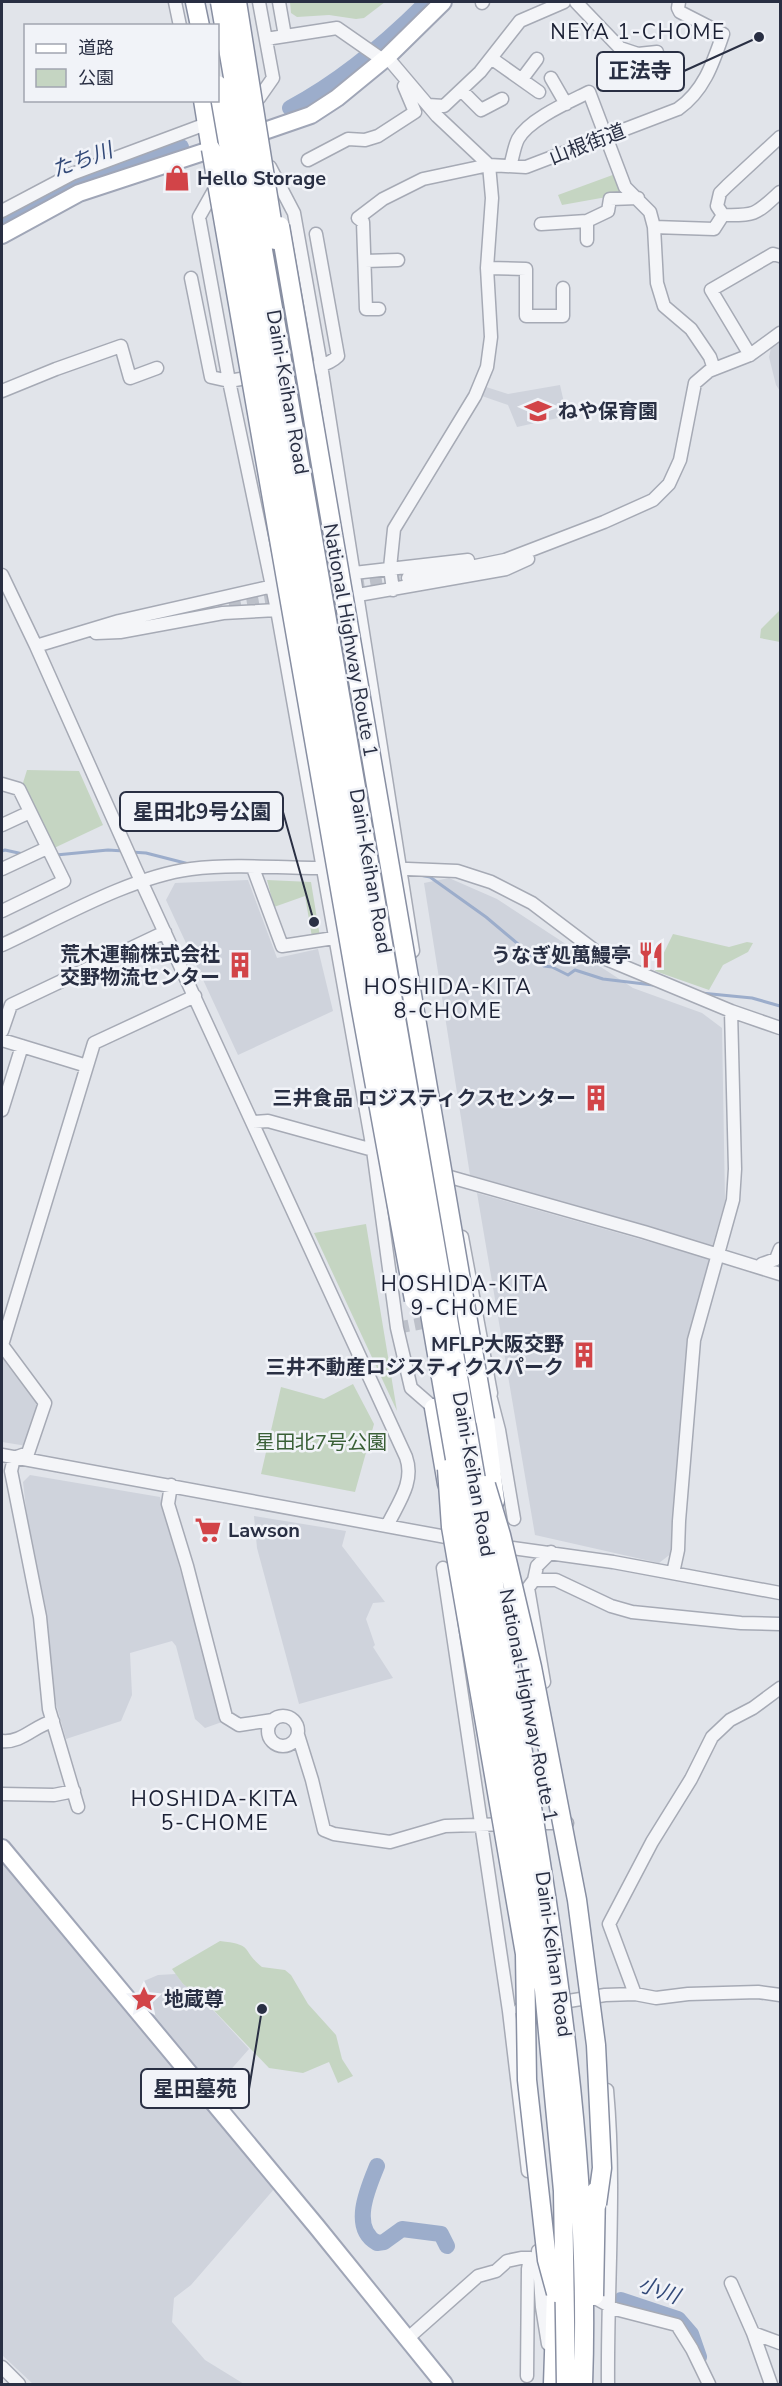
<svg xmlns="http://www.w3.org/2000/svg" width="782" height="2386" viewBox="0 0 782 2386" font-family="'Nunito Sans','Noto Sans JP',sans-serif">
<rect width="100%" height="100%" fill="#e1e4ea"/>
<path fill="#cfd3dc" d="M780,342v49l-4,-6 -7,-28 2,-9z
M560,385l7,31 -50,11 -9,-22 -29,-10 4,-9 25,8z
M449,878l48,21 136,89 69,25 20,15 3,173 -13,46 -242,-72 -46,-292z
M248,880l29,78 41,-9 15,62 -95,44 -72,-155 9,-17z
M477,1193l233,66 -21,77 -17,217 -13,10 -124,-28z
M2,1346l40,58 -15,42 -25,-4z
M30,1475l130,22 62,225 -17,6 -10,-9 -19,-73 -4,-5 -42,12 2,42 -11,26 -55,18 -15,-53 2,-12 -25,-148 -5,-44z
M254,1516l92,15 -4,15 43,56 -12,1 -7,16 9,26 -2,2 20,31 -94,26 -42,-156z
M2,1858l273,330 -84,97 -17,13 -2,24 33,38 39,24h-211l-31,-29z
M176,1974l7,10 19,14 47,51 -37,42 -56,-66 -11,-31 -1,-13 14,-6z"/>
<path fill="#c5d5c2" d="M290,2h95l-21,16 -8,1 -27,-4 -32,2 -6,-4z
M618,173l11,20 -67,12 -4,-10z
M780,610v32l-20,-4 1,-9z
M27,770l52,1 24,54 -51,24 -30,-63z
M267,880l44,2 9,55h-8l-7,-41 -31,11z
M673,934l56,13 18,-5 6,1 -5,9 -25,13 -14,25 -54,-19z
M366,1224l31,187 -83,-178z
M353,1384l21,40 -19,68 -94,-18 20,-87 43,12z
M220,1941c35,4 20,8 42,26l23,3 6,5 17,29 28,31 6,24 11,17 -15,7 -9,-21 -26,11 -34,-5 -67,-70 -19,-14 -11,-15z"/>
<g fill="none" stroke-linecap="round" stroke-linejoin="round">
<path stroke="#9cadcb" stroke-width="3" d="M2,851l3,-1 18,4
M131,852l15,1 43,11
M56,855l52,-5 16,1
M420,875l10,2 56,40 58,49 8,1 16,8 7,-5 28,9 50,6
M701,993l51,5 28,8"/>
<path stroke="#9cadcb" stroke-width="16" d="M290,108c51,-27 97,-66 137,-106
M2,221l54,-29 58,-22 67,-23
M377,2166c-9,22 -27,62 0,77l7,-1 18,-13 39,5 6,12
M621,2300l57,19 13,15 8,23"/>
<path stroke="#bcc0c9" stroke-width="12" stroke-dasharray="12 6" stroke-linecap="butt" d="M317,592l91,-14
M229,605l55,-9
M397,1328l77,-15"/>
<g stroke="#a6aab5" stroke-width="15">
<path id="minor" d="M175,2l5,24
M259,2l14,76 -14,20
M279,2l6,34
M576,2l44,46 18,6 19,-2
M482,3l1,-1
M266,39l71,-11 46,32
M387,57l50,59 52,49 3,33 -5,70 4,69 -4,30 -12,29 -81,133 -4,39 3,22
M491,58l48,34
M551,78l15,26
M522,79l15,-20
M461,90l20,20 21,-11
M428,105l16,1 36,-34 40,-51 44,-19
M780,137l-53,49 -7,7 -3,13 6,9c33,1 33,-1 57,-23
M308,160l40,-21 17,1 13,-4 37,-24 -11,-26
M510,166c3,-9 4,-19 8,-27 11,-20 51,-37 71,-47l36,95 25,25 4,15 3,56 7,23 27,23 19,28 4,12
M270,167l24,46 27,152 92,586
M217,185l-18,32 30,164 48,229 96,540 24,178 14,60 23,20
M2,211l70,-37 134,-50
M587,221v19
M541,224l46,-3 21,-10 2,-12 28,-1
M654,227l60,2 9,-14
M365,261l33,-1
M487,268l39,1v47h37v-28
M191,278l20,99 18,4 29,-5
M379,309h-13l-3,-87 -5,-4 25,-19 40,-20 66,-14 37,2 152,-58c26,-18 35,-46 45,-75l-43,-22 -2,-4 1,-6
M750,355l-39,-65 62,-36 7,2
M278,372c19,-3 46,-2 60,-16l-22,-122
M2,391l54,-22 65,-23 9,32 27,-10
M354,573l114,-13
M2,575l34,71 100,224 270,587c9,25 -8,46 -19,69
M408,578l28,-4 69,-14 99,-38 49,-22 16,-16 11,-24 15,-77 14,-12 41,-16 30,-22
M358,595l148,-26 22,-10
M96,633l24,-1 103,-19 54,-3
M36,646l83,-25 154,-35
M2,784l17,5 45,92 -62,30
M2,825l28,-13
M253,868l29,78 52,-8
M383,868l74,3 34,11 41,21 74,56 125,52 4,158 -2,31 -39,140 -15,181 -1,29 -5,23
M2,869l45,-21
M2,945c56,-26 128,-68 189,-76 49,-6 101,0 151,-1
M731,1011l49,17
M2,1031l9,-26 154,-73
M2,1040l85,26
M2,1110l20,-64
M253,1122l15,-1 105,29
M450,1177l194,55 136,42
M462,1237l29,156 -4,22
M761,1268l1,-4 14,-5 4,-10
M491,1399l8,31 15,89
M2,1455l455,84
M171,1485l-3,19 19,62 39,151 13,8 34,-5
M498,1546l115,16 167,31
M443,1568l66,443 19,160
M534,1580l3,-14 14,-14
M544,1682l-16,-94 6,-8h22l55,26 21,6 109,11 39,1
M268 1731a15 15 0 1 1 30 0a15 15 0 1 1-30 0Z
M298,1735l14,45 12,50 10,4 56,8 55,-16 64,-2
M2,1741c20,2 32,-15 51,-20
M2,1794l52,1 20,-4
M78,1807l-29,-98 -9,-92 -29,-146 3,-13 14,-5 17,-50 -43,-58 92,-302 101,-47
M529,1823h38
M635,1994l-26,-70 43,-82 39,-63 21,-42 18,-17 23,-12 27,-20
M520,2009l85,-14 30,-1 21,4 32,-4 70,-2 22,3
M607,2090c9,97 0,196 1,294
M538,2251l4,56 6,37
M559,2278l56,31 62,16 15,24 17,35
M731,2283l22,50 18,51
M753,2333l27,10
M407,2339l71,-63 18,-5 11,-10 14,-3h9l12,9
M2,2367l17,17
M527,2376l1,-107 2,-11"/>
</g>
<g stroke="#a0a6b7" stroke-width="20">
<path id="major" d="M247,137l64,-22 26,-17 50,-41 56,-55
M2,235l77,-42 143,-47
M2,1848l315,379 127,157"/>
</g>
<g stroke="#888fa2" stroke-width="21">
<path id="highway" d="M195,2l5,24
M203,100l8,49
M434,1408l13,76
M485,1420l10,81
M553,2384l3,-91"/>
</g>
<use href="#minor" stroke="#f4f5f8" stroke-width="12"/>
<use href="#major" stroke="#fff" stroke-width="16"/>
<use href="#highway" stroke="#fff" stroke-width="18"/>
<g stroke="#888fa2" stroke-width="21" stroke-linecap="butt">
<path id="highway-bridge" d="M220,2l301,1738c35,212 70,428 62,644
M237,2l38,238
M218,85l309,1791 17,114 19,201 3,193
M211,149l149,855 54,296
M280,226l205,1194
M447,1469l4,58 74,427 2,126 20,180 9,33
M486,1485l15,50 31,132 45,233 19,145 6,123 -5,36
M594,2296l2,-105"/>
</g>
<use href="#highway-bridge" stroke="#fff" stroke-width="18"/>
</g>
<defs>
<g id="shop-bare" transform="scale(2.07)"><path d="M-5-2.5h2.3a2.7 3.5 0 0 1 5.4 0H5L5.5 6h-11ZM-1.5-2.5h3a1.5 2.3 0 0 0-3 0Z" fill="#d24448" stroke="#f1f3f8" stroke-width="2.5" paint-order="stroke"/></g>
<g id="school-bare" transform="scale(2.07)"><path d="M0-5L7-2L0 1L-7-2ZM-4 1L0 2.5L4 1V4Q0 6-4 4Z" fill="#d24448" stroke="#f1f3f8" stroke-width="2.5" paint-order="stroke"/></g>
<g id="restaurant-bare" transform="scale(2.07)"><path d="M-5-6h1v4h1v-4h1v4h1v-4h1v5L-1.5 .5V6h-2V.5L-5-1ZM5-6V6H3V1.5H1.5Q1.5-4 5-6Z" fill="#d24448" stroke="#f1f3f8" stroke-width="2.5" paint-order="stroke"/></g>
<g id="building-bare" transform="scale(2.07)"><path d="M-4-6H4V6H1V3H-1V6H-4ZM-2.5-4.3h1.7v1.8h-1.7ZM.8-4.3h1.7v1.8H.8ZM-2.5-1h1.7V.8h-1.7ZM.8-1h1.7V.8H.8Z" fill="#d24448" stroke="#f1f3f8" stroke-width="2.5" paint-order="stroke"/></g>
<g id="supermarket-bare" transform="scale(2.07)"><path d="M-6-5.5h2.5l.6 2H6L4.5 2H-2.5L-4.4-4H-6ZM-1.5 3.2a1.3 1.3 0 1 0 .1 0ZM3 3.2a1.3 1.3 0 1 0 .1 0Z" fill="#d24448" stroke="#f1f3f8" stroke-width="2.5" paint-order="stroke"/></g>
<g id="sight-bare" transform="scale(2.07)"><path d="M0-6L1.8-2.2L6-1.7L2.9 1.2L3.7 5.4L0 3.3L-3.7 5.4L-2.9 1.2L-6-1.7L-1.8-2.2Z" fill="#d24448" stroke="#f1f3f8" stroke-width="2.5" paint-order="stroke"/></g>
</defs>
<g fill-rule="evenodd">
<use href="#shop-bare" x="177" y="178"/>
<use href="#school-bare" x="538" y="411"/>
<use href="#restaurant-bare" x="651" y="955"/>
<use href="#building-bare" x="240" y="965"/>
<use href="#building-bare" x="596" y="1098"/>
<use href="#building-bare" x="584" y="1355"/>
<use href="#supermarket-bare" x="208" y="1530"/>
<use href="#sight-bare" x="144" y="1999"/>
</g>
<g text-anchor="middle" stroke-width="5" stroke-linejoin="round" paint-order="stroke">
<g font-size="20" fill="#292f43" stroke="#f1f3f8">
<text transform="translate(587 144) rotate(-21)" y="7">山根街道</text>
<text transform="translate(288 392) rotate(80)" y="7">Daini-Keihan Road</text>
<text transform="translate(351 640) rotate(80)" y="7">National Highway Route 1</text>
<text transform="translate(371 871) rotate(80)" y="7">Daini-Keihan Road</text>
<text transform="translate(474 1474) rotate(80)" y="7">Daini-Keihan Road</text>
<text transform="translate(529 1705) rotate(79)" y="7">National Highway Route 1</text>
<text transform="translate(554 1954) rotate(82)" y="7">Daini-Keihan Road</text>
</g>
<g font-size="20" font-weight="bold" fill="#292f43" stroke="#f1f3f8" text-anchor="start">
<text x="197" y="185">Hello Storage</text>
<text x="558" y="418">ねや保育園</text>
<text x="220" y="961" text-anchor="end">荒木運輸株式会社<tspan x="220" dy="23">交野物流センター</tspan></text>
<text x="631" y="962" text-anchor="end">うなぎ処萬鰻亭</text>
<text x="576" y="1105" text-anchor="end">三井食品 ロジスティクスセンター</text>
<text x="564" y="1351" text-anchor="end">MFLP大阪交野<tspan x="564" dy="23">三井不動産ロジスティクスパーク</tspan></text>
<text x="228" y="1537">Lawson</text>
<text x="164" y="2006">地蔵尊</text>
</g>
<g font-size="20" fill="#395f36" stroke="#f1f3f8">
<text x="321" y="1449">星田北7号公園</text>
</g>
<g font-size="21" letter-spacing="1.5" fill="#1b2034" stroke="#f1f3f8">
<text x="638" y="39">NEYA 1-CHOME</text>
<text x="448" y="994">HOSHIDA-KITA<tspan x="448" dy="24">8-CHOME</tspan></text>
<text x="465" y="1291">HOSHIDA-KITA<tspan x="465" dy="24">9-CHOME</tspan></text>
<text x="215" y="1806">HOSHIDA-KITA<tspan x="215" dy="24">5-CHOME</tspan></text>
</g>
<g font-size="21" font-style="italic" fill="#324978" stroke="#f1f3f8">
<text transform="translate(82 160) rotate(-20)" y="7">たち川</text>
<text transform="translate(659 2290) rotate(20)" y="7">小川</text>
</g>
</g>
<path fill="none" stroke="#292f43" stroke-width="2" d="M759 37L684 71M314 922L283 812M262 2009L249 2089"/>
<g fill="#292f43" stroke="#f1f3f8" stroke-width="2">
<circle cx="759" cy="37" r="6"/>
<circle cx="314" cy="922" r="6"/>
<circle cx="262" cy="2009" r="6"/>
</g>
<g fill="#f1f3f8" stroke="#292f43" stroke-width="2">
<rect x="597" y="52" width="87" height="39" rx="6"/>
<rect x="120" y="792" width="163" height="39" rx="6"/>
<rect x="141" y="2069" width="108" height="39" rx="6"/>
</g>
<g font-size="21" text-anchor="middle" font-weight="bold" fill="#292f43">
<text x="640" y="78">正法寺</text>
<text x="202" y="819">星田北9号公園</text>
<text x="195" y="2096">星田墓苑</text>
</g>
<rect width="782" height="2386" fill="none" stroke="#292f43" stroke-width="6"/>
<rect x="24" y="24" width="195" height="78" fill="#f1f3f8" stroke="#a1a5b0" stroke-width="1.5"/>
<rect x="36" y="44" width="30" height="9" fill="#ffffff" stroke="#a1a5b0" stroke-width="1.5"/>
<text x="78" y="54" font-size="18" fill="#292f43">道路</text>
<rect x="36" y="69" width="30" height="18" fill="#c5d5c2" stroke="#a1a5b0" stroke-width="1.5"/>
<text x="78" y="84" font-size="18" fill="#292f43">公園</text>
</svg>
